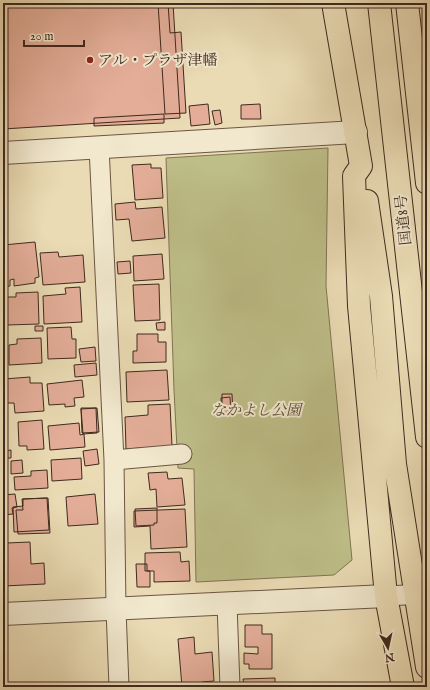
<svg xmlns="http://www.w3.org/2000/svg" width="430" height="690" viewBox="0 0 430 690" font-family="'IM FELL English','Noto Serif JP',serif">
<rect width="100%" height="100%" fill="#eadbb4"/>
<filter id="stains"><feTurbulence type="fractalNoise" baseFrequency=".005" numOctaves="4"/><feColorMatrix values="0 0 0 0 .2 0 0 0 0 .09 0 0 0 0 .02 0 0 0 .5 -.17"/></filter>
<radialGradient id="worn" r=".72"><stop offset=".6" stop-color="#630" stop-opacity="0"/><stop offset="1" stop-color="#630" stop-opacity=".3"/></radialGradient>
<path fill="#bebe88" stroke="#807453" d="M328,148l-2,138 26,274 -18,15 -138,7 -2,-113 -16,-1 -4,-78 -8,-232z"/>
<path fill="#e3ad98" stroke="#412a1e" d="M3,3h170l7,115 -177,11z
M158,3h10l2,30 11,-1 5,81 -21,1z
M208,104l2,20 -19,2 -2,-20z
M260,104l1,15h-20v-14z
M220,110l2,13 -7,2 -3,-14z
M164,114v9l-70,3v-8z
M151,164v4h10l2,30 -28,2 -3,-35z
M135,202l1,7 26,-2 3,31 -33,3 -3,-22 -13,1 -1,-16z
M35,242l4,35 -4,1v5l-21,3v-7l-4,1v6l-7,1v-42z
M58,252l1,5 24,-2 2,27 -42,3 -3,-32z
M162,254l2,25 -30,2 -1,-25z
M130,261l1,12 -13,1 -1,-12z
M159,284l1,36 -25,1 -2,-36z
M80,287l2,35 -38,2 -1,-28 23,-2 -1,-6z
M38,292l1,32 -32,1 -1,-28h10v-4z
M165,322v8h-8l-1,-7z
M35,326h8v5h-8z
M71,327l1,12h4v19l-28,1 -1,-31z
M137,334h21v8h8v20l-33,1v-12h4z
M41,338l1,25 -33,2v-20l8,-1v-5z
M3,340h2l1,16h-3z
M95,347l1,14 -15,1 -2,-13z
M96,363l1,12 -22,2 -1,-12z
M167,370l2,30 -42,2 -1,-30z
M30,377v6h12l2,28 -29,2 -1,-10h-8l-2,-24z
M82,380l2,17 -10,1 1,8 -10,1v-3l-16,1 -2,-21z
M222,394h10l1,21h-11z
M230,397l1,17 -9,1 -1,-17z
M170,404l2,42 -46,3 -1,-32 23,-2v-10z
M81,408h16l2,24 -17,1z
M96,408l1,25 -14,1 -2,-25z
M42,420l2,29 -17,1v-4h-8l-1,-24z
M79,423l1,12 4,-1 1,13 -35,3 -2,-24z
M97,449l2,15 -14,2 -2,-15z
M11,450v8h-8v-7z
M81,458l1,21 -30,2 -1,-21z
M22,460l1,13 -12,1v-13z
M47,470l1,18 -33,2 -1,-13 17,-1v-5z
M167,472l1,7 14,-1 3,27 -28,2 -1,-18 -6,1 -2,-17z
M15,494l2,13 -5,1 1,6 -10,1v-20z
M95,494l3,30 -30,2 -2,-29z
M47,498l2,32 -35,2 -1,-25 10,-1v-7z
M48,498l2,35 -32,1 -2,-24h7l-1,-11z
M157,508v15h-3v2l-18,1 -1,-17z
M185,509l2,38 -36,2 -1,-23 -16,1v-16z
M30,542l1,22 13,-1 1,21 -41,2 -1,-26h4v-17z
M180,552l1,10 8,-1 1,20 -36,1v-11h-9v-18z
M136,564h11v7h3v16h-13z
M245,625h17v9h10v35h-23v-5h-5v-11l14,1v-7h-13z
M194,637l1,17 17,-2 2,29 -12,1v5h-20l-4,-48z
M275,678v9h-31l-1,-8z"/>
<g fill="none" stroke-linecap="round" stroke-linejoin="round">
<g stroke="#6b5644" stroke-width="21">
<path id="minor" d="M99,147l15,313 2,149 3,78
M114,460l68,-6
M386,596l19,-1
M227,604l3,83"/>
</g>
<g stroke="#6b5644" stroke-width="24">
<path id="tertiary" d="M3,153l353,-21
M3,614l383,-18"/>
</g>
<g stroke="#412a1e" stroke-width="24">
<path id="trunk" d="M333,3l28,163 -7,10 5,130 27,290 17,91
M379,3l48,434
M407,3l20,180
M367,201l14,95 14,168 32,203"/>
</g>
<use href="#minor" stroke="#f1e8ce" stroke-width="19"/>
<use href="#tertiary" stroke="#f1e8ce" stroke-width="22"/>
<use href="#trunk" stroke="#eadbb4" stroke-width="22"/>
</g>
<circle fill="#8f2418" stroke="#f1e8ce" stroke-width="1.5" cx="90" cy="60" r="4"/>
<g text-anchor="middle" stroke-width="4" stroke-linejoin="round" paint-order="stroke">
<g font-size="15" fill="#412a1e" stroke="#f1e8ce" text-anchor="start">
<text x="98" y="65">アル・プラザ津幡</text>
</g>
<g font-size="15" fill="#412a1e" stroke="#f1e8ce">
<text transform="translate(403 220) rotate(-96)" y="5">国道8号</text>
</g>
<g font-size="15" font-style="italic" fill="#5a4833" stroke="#f1e8ce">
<text x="256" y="415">なかよし公園</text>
</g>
</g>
<rect width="430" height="690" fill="none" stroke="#eadbb4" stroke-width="16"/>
<rect x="4" y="4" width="422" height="682" fill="none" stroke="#412a1e" stroke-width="2"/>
<rect x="8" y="8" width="414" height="674" fill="none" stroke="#412a1e"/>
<g transform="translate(388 648) rotate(171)" stroke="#f1e8ce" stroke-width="3" paint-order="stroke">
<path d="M0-3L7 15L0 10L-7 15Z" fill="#412a1e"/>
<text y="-6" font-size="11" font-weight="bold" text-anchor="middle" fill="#412a1e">N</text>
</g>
<path d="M24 40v6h60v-6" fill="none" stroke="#412a1e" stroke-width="2"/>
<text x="30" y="40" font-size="12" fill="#412a1e" stroke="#f1e8ce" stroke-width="3" paint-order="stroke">20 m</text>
<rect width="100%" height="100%" filter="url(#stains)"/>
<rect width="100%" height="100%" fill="url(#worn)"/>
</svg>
